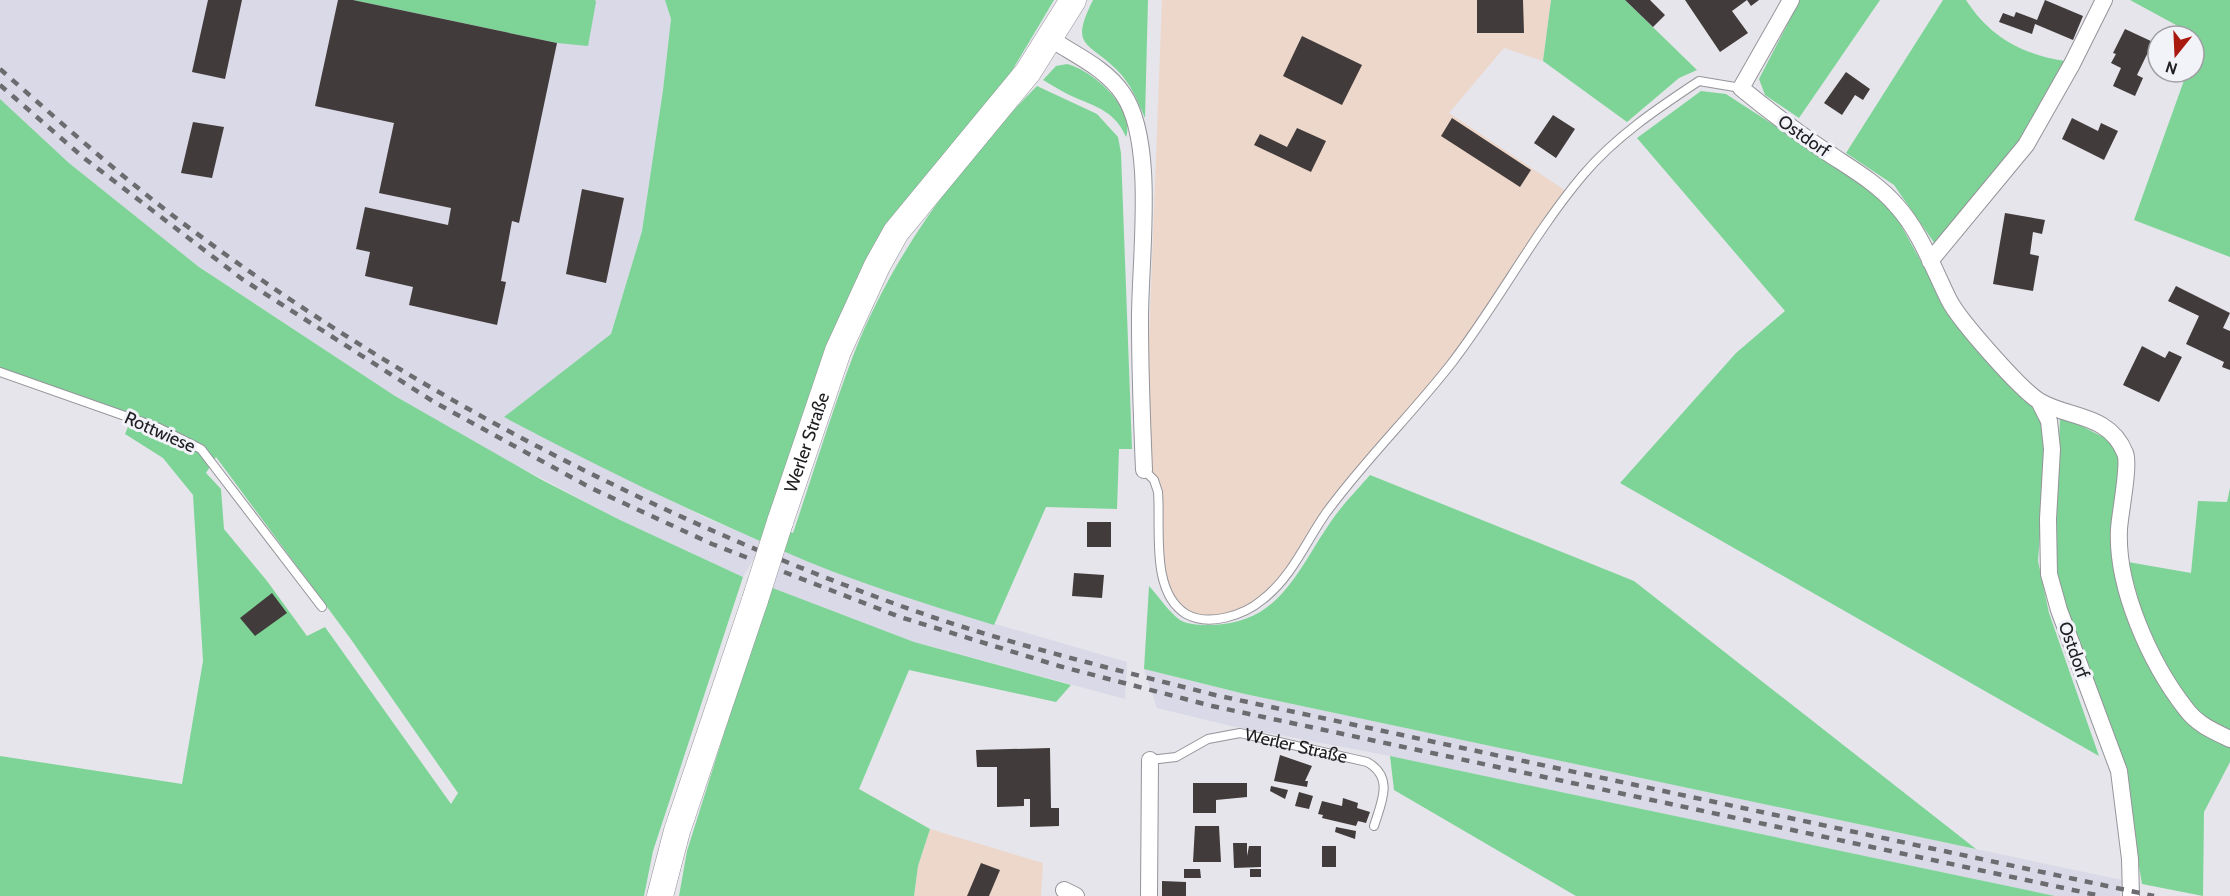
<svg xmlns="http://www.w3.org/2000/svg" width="2230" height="896" viewBox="0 0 2230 896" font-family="Cabin,sans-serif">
<rect width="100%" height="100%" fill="#e5e5eb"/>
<path fill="#edd7ca" d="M1162,0h389l-8,61 -39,-13 -55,65 120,80 -117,170 -103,123 -65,94 -22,20 -35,18 -40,-3 -23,-28 -6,-95 -14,-22z
M930,829l113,34 -2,33h-127l4,-30z"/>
<path fill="#dad9e7" d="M0,0h665l6,19 -8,71 -21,141 -31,103 -106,83 203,102 56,23 -21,35 -123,-57 -160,-85 -65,-39 -196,-129 -130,-104 -69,-64z
M783,551l154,56 190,55 -2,37 -211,-57 -144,-55z
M1144,669l101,25 877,186 -2,16h-65l-665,-140 -159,-30 -74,-18z"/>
<path fill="#7ed497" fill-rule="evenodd" d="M353,0h242l1,2 -8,44 -31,-3z
M665,0h389l-44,74 -121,150 -116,300 20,9c20,-59 38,-119 60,-177 39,-101 108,-194 184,-270l60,28 21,23 3,16 11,296h-13l-2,60 -71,-2 -52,118c-71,-22 -143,-44 -211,-74 -95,-41 -187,-85 -279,-134l107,-83 31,-103 21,-141 8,-71z
M1093,0h55l-3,118c-8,-18 -14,-34 -28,-48 -29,-29 -48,-22 -24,-70z
M1551,0h74l72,70 -18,8 -52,44 -84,-61z
M1800,0h80l-81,118 -34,-23 -6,-16z
M1943,0h23c24,37 55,54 99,61l-44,81 -86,102 -41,-59 -48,-32z
M2130,0h100v257l-96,-37 53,-148h7v-18l6,-16z
M1067,64c25,6 69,44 59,73 -10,-24 -28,-30 -50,-39 -12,-5 -22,-12 -33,-18l13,-14z
M1701,91l25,3 143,93 23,22 31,56 111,139 8,15 4,36 -8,106 11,52 50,143 -479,-273 116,-130 49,-42 -148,-173z
M0,99l69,64 130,104 196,129 147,84 78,40 123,57 -90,274 -9,45h-644v-140l182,28 21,-123 -10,-166 -30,-37 -38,-24 5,-12 -130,-51zM216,457l134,181 108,155 -7,11 -126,-177 -18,9 -40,-55 -43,-52 -3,-40 -15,-16z
M2060,415l51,26 8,14 -3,107 66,150 48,29v21l-26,50 -1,84 -61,-12 -21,-124 -61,-166 -5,-32z
M1370,475l264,106 342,268 -731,-155 -101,-25 5,-83c10,11 20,26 31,34 8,5 23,5 32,5 69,-2 85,-55 120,-105 11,-16 25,-30 38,-45z
M2230,488v251l-23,-11 -53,-72 -26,-94 63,11 7,-72 29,1z
M770,587l144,55 157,43 -15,17 -147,-32 -50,119 71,40 -12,37 -4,30h-235l8,-45z
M1390,756l665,140h-479l-182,-106z"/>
<path fill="#423b3b" d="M208,0h34l-17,79 -33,-7z
M338,0h15l204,43 -38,180 -7,-2 -11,60 5,1 -9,43 -88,-20 4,-18 -48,-11 5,-24 -14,-3 9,-42 83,18 3,-17 -72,-15 15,-70 -79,-17z
M1477,0h46l1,33h-47z
M1625,0h25l15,15 -12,12z
M1685,0h74l-8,6 -4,-6 -15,11 16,22 -28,19z
M2045,0l38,16 -10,24 -38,-16 -3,10 -33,-12 4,-9 11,4 2,-5 21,8z
M2125,29l28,13 -16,33 6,3 -8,18 -22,-10 8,-18 -10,-5 5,-9 -3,-1z
M1302,36l60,29 -20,40 -59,-29z
M1846,72l24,17 -7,11 -8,-5 -13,20 -18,-12z
M1553,115l22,14 -19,29 -22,-15z
M1452,118l79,52 -11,17 -79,-51z
M2072,118l26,13 3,-8 17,8 -14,29 -42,-21z
M193,122l31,5 -12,51 -31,-5z
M1297,128l29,13 -15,31 -57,-27 6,-11 27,13z
M582,189l42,9 -18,85 -40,-9z
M2005,213l40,7 -3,14 -9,-2 -3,22 9,2 -6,35 -40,-7z
M2176,286l54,27 -7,15 7,3v39l-8,-3 2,-5 -38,-18 13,-28 -31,-15z
M2142,346l23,12 4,-7 13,6 -23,45 -36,-17z
M1087,522h24v25h-24z
M1074,573l30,2 -2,23 -30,-2z
M272,593l15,20 -32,23 -15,-18z
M1050,748l1,60h8v18l-29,1v-28h-6v7l-27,1v-40h-20l-1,-17z
M1280,755l32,11 -7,15h3l-1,6 -33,-6z
M1193,783h54v14l-31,3v13h-23z
M1271,786l17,4 -3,9 -15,-8z
M1299,792l14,4 -4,13 -14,-3z
M1343,798l15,5 -1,5 13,4 -4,11 -8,-2 -2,5 -34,-8 1,-3 -5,-1 4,-13 20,5z
M1195,826h24l2,36h-28z
M1336,827l20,4 -1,8 -20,-7z
M1233,843h14v13l2,-10h12v21l-27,1z
M1322,846h14v21h-14z
M981,863l19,7 -11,26h-22z
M1184,869h16l1,9h-17z
M1250,869h11v8h-11z
M1162,881l24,1v14h-24z"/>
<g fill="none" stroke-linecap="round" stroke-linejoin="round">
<g stroke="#94949a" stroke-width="10">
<g id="lane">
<path d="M0,372l159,56 42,21 121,158"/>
<path d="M1144,470l10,10 4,12c3,36 -8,100 28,122 23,13 58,1 76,-14 30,-23 43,-57 64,-87 38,-52 85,-98 125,-149 47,-61 83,-131 132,-189 32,-38 75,-67 116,-94l42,7"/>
<path id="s1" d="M1150,760l26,-3 32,-18 32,-6 127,29c27,15 15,39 7,64"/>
</g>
</g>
<g stroke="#94949a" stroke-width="18">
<path id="street" d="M1791,0l-50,88c28,23 57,45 87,65 24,16 49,30 68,52 24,26 37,63 53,95 10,20 71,89 90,101 30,18 70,12 86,52 5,11 -5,60 -6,76 -3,58 31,134 67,180 11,15 27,22 44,30
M1051,39c24,16 56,30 72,55 34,49 16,170 17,230 0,49 2,98 4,146
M1930,261l96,-116 46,-81 32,-64
M2039,401l10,20 3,28 -4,70 1,55 10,36 60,161 11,88 1,37
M1064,890l12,6
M1149,896l1,-136"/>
</g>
<g stroke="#94949a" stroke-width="27">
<g id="primary">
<path id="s2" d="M780,522l58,-171 39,-85 19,-34 132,-160 45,-72"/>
<path d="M660,896l17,-65 78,-231"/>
</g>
</g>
<use href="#lane" stroke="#fff" stroke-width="8"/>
<use href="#street" stroke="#fff" stroke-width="16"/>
<use href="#primary" stroke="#fff" stroke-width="26"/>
<path stroke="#6c6c70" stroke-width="4.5" stroke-dasharray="8 8" stroke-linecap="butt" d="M0,69c59,52 118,105 180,152 219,165 464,292 721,385 102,37 209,62 314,89l939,201
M0,85l84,73 158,121 192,123 157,86 121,56 188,73 159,49 153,40 889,190"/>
<g stroke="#94949a" stroke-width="27" stroke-linecap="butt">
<path id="primary-bridge" d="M755,600l25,-78"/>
</g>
<use href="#primary-bridge" stroke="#fff" stroke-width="26"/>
</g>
<g text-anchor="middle" stroke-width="6" stroke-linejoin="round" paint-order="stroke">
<g font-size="18" fill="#202023" stroke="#f2f2f9">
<text transform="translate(1804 136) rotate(35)" y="6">Ostdorf</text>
<text transform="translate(160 432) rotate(24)" y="6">Rottwiese</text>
<text dy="6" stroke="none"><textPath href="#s2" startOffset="84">Werler Straße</textPath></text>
<text transform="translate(2074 650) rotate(70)" y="6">Ostdorf</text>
<text dy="6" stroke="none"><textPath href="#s1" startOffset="153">Werler Straße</textPath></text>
</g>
</g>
<g transform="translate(2176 54) rotate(198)"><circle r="28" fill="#f2f2f9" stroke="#9e9ea3" stroke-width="1.5"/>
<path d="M0-4.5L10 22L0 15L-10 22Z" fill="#aa190f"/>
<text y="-9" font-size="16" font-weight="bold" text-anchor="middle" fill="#202023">N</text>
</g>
</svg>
